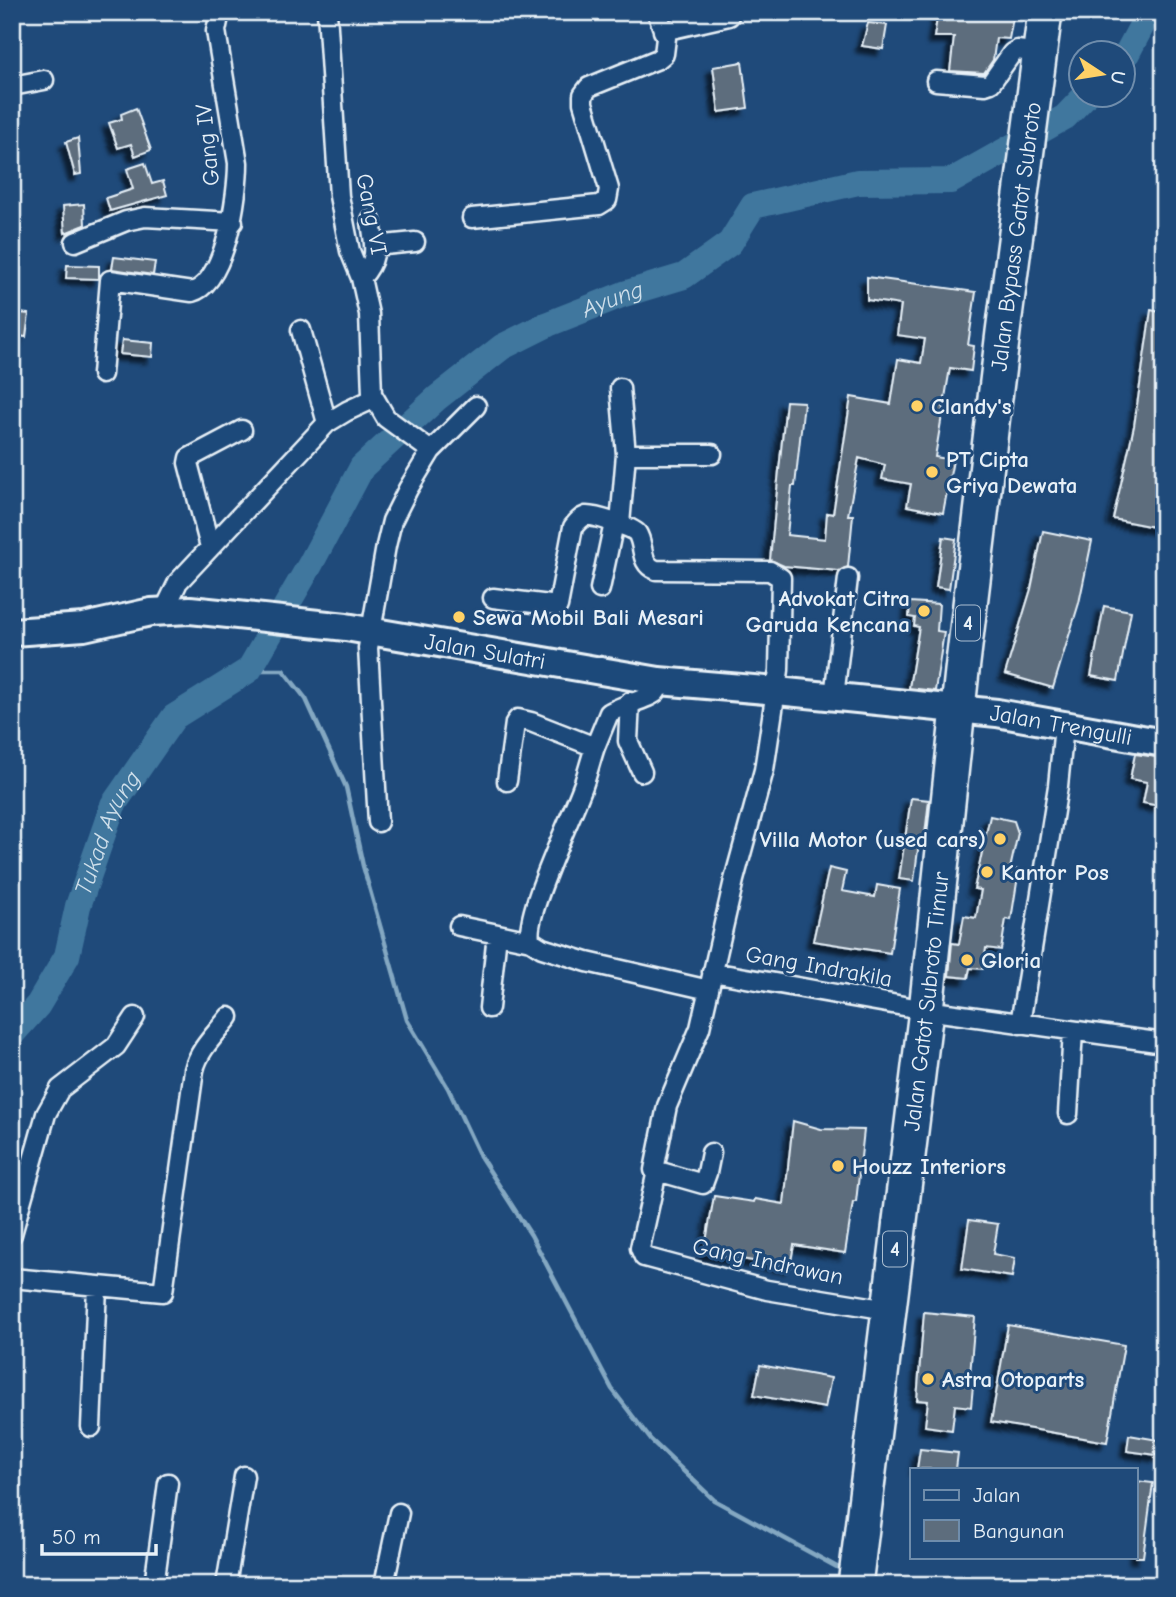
<svg xmlns="http://www.w3.org/2000/svg" width="1176" height="1597" viewBox="0 0 1176 1597" font-family="'Comic Neue',sans-serif">
<defs>
<filter id="shadow"><feDropShadow dx="-6" dy="6" stdDeviation="2" flood-color="#0009"/></filter>
</defs>
<rect width="100%" height="100%" fill="#1f4a7a"/>
<filter id="ink" filterUnits="userSpaceOnUse"><feTurbulence type="fractalNoise" baseFrequency=".0143" numOctaves="2"/><feDisplacementMap in="SourceGraphic" scale="14" xChannelSelector="R" yChannelSelector="G"/><feConvolveMatrix kernelMatrix="1 2 1 2 8 2 1 2 1" color-interpolation-filters="sRGB"/></filter>
<g filter="url(#ink)">
<g fill="none" stroke-linecap="round" stroke-linejoin="round">
<path stroke="#84a8c2" stroke-width="4.5" d="M249,670h34l23,29 40,88 17,79 44,154 41,68 32,68 51,79 81,154 39,51 63,60 132,72
M1114,1585l50,-9"/>
<g stroke="#41779e" stroke-width="26">
<path d="M1124,59l25,-47"/>
<path id="s1" d="M12,1034l26,-29 29,-49 11,-50 35,-101 61,-88 75,-47 61,-105 52,-98 75,-69 65,-51 46,-23 76,-30 60,-18 46,-33 23,-37 105,-24 93,-1 114,-64 22,-23"/>
</g>
</g>
<path fill="#5d6d7d" stroke="#e8f1f8" stroke-width="2" filter="url(#shadow)" d="M938,12h76l-5,27 -13,-1 -3,22 -9,13 -34,-2 4,-34h-20z
M868,23l19,2 -4,24 -21,-3z
M742,62l6,46 -29,4 -6,-45z
M136,108l15,42 -16,6 -4,-12 -13,4 -9,-25 13,-4 -1,-5z
M78,138l3,36 -6,1 -9,-33z
M145,163l7,21 11,-3 4,14 -57,16 -4,-13 27,-9 -6,-20z
M84,204l1,21 -20,8 -2,-27z
M114,257l41,5 -2,13 -41,-6z
M67,265l32,1v13l-33,-1z
M867,277l109,15 -8,53 6,1 -3,25 -21,-3 -15,89 18,3 -10,53 -36,-7 4,-22 -29,-5 3,-14 -26,-7 -11,57h5l-5,52 -9,4 -55,-5 -14,-6 16,-159 18,1 -9,84h-3l-5,49 38,4 2,-26 6,1 18,-117 40,7 7,-45 23,4 4,-24 -28,-4 4,-30 -34,-5z
M1151,310l13,3v216l-51,-10 21,-93z
M12,312l17,2 -3,23 -14,-2z
M122,340l31,3 -1,14 -32,-3z
M1043,531l49,10 -13,62 -26,85 -48,-14 26,-85z
M943,537l13,2 -7,50 -13,-2z
M910,602l29,2 -2,27 7,1 -9,59 -26,-3 10,-61 -5,-1 1,-8 -6,-1z
M1104,606l27,5 -13,70 -27,-5z
M1135,754l29,4v30l-4,18 -17,-3 4,-21 -17,-3z
M911,798l18,2 -5,43 -5,-1 -5,39 -15,-2z
M990,816l24,5 4,12 -8,36 9,1 -8,50 -5,-1 -5,31 -15,-2 -3,21 -13,-1 -2,10 -19,-2 3,-33 7,1 5,-28 12,2 5,-28 -7,-1z
M829,868l17,4 -4,19 33,6 2,-12 23,4 -10,64 -77,-12z
M793,1121l28,8 43,1 -8,72h-3l-8,51 -51,-8 -4,22 -86,-14 10,-57 40,6 1,-3 29,5z
M969,1220l29,4 -5,30 22,4 -3,19 -50,-8z
M924,1312l51,5 -5,58h4l-3,32 -16,-2 -3,25 -27,-4 3,-25 -11,-1z
M1008,1325l116,20 -17,97 -116,-20z
M760,1365l71,13 -6,30 -71,-13z
M1129,1435l35,6v15l-37,-5z
M920,1449l38,4 -2,16h-39z
M1136,1481l17,2 -10,74h-7z"/>
<g fill="none" stroke-linecap="round" stroke-linejoin="round">
<g stroke="#e8f1f8" stroke-width="23">
<path id="street" d="M327,12l12,184 11,55 11,27 8,36 3,80 14,24 45,33
M663,31l66,-15
M936,81l49,4 6,-2 21,-30 5,-3 23,3
M12,86l32,-6
M472,218l127,-13 8,-5 2,-11 -26,-86v-8l6,-8 69,-28 6,-5 2,-16 -9,-26
M75,242l51,-21 19,-4 88,5
M374,246l41,-4
M361,278c19,-21 13,-31 10,-57
M301,330l26,93
M102,374l8,-94 82,12c34,-9 46,-98 46,-129l-22,-132 4,-19
M626,454h86
M620,524l6,-70 -6,-66
M210,547l-22,-84 1,-5 53,-28
M600,589l14,-66
M493,598l65,8 15,-79c4,-5 7,-9 13,-11 7,-1 46,11 51,17 8,12 2,31 19,37l114,1 11,7 -2,92 -15,100 -30,110 -34,148 -33,78 -13,64 49,14 4,-11 4,-20
M164,611l14,-29 149,-159 20,-12 26,-12
M834,697l14,-119
M630,702l-2,39 14,31
M595,747l14,-34c10,-7 42,-15 47,-21 2,-2 2,-7 3,-11
M507,781l8,-58 3,-4 13,3 64,25c-4,12 -7,24 -11,36 -9,28 -63,136 -53,158l11,7 45,14 122,28
M378,822l-10,-174 18,-102 6,-25 16,-32 23,-38 45,-45
M459,926l72,15
M712,972l214,38 238,33
M489,1008l8,-74
M1020,1024l38,-238 6,-60
M1068,1114l5,-83
M657,1171l-17,77 4,9 123,33 121,20
M12,1234l34,-120 14,-25 56,-43 19,-29
M12,1278l151,14 31,-222c5,-21 22,-36 35,-53
M91,1427l6,-141
M154,1585l14,-102
M226,1585l18,-109
M384,1585l15,-72"/>
</g>
<g stroke="#e8f1f8" stroke-width="32">
<g id="secondary">
<path id="s2" d="M12,632l72,-5 67,-15 39,-2 29,3 127,14 313,54 118,10 220,22 167,30"/>
</g>
</g>
<g stroke="#e8f1f8" stroke-width="38">
<g id="highway">
<path id="s3" d="M855,1585l71,-575 36,-339 41,-339 42,-320"/>
</g>
</g>
<use href="#street" stroke="#1f4a7a" stroke-width="18"/>
<use href="#secondary" stroke="#1f4a7a" stroke-width="26"/>
<use href="#highway" stroke="#1f4a7a" stroke-width="33"/>
</g>
</g>
<g fill="#ffd166" stroke="#1f4a7a" stroke-width="2.5">
<circle cx="917" cy="406" r="7"/>
<circle cx="932" cy="472" r="7"/>
<circle cx="924" cy="611" r="7"/>
<circle cx="459" cy="617" r="7"/>
<circle cx="1000" cy="839" r="7"/>
<circle cx="987" cy="872" r="7"/>
<circle cx="967" cy="960" r="7"/>
<circle cx="838" cy="1166" r="7"/>
<circle cx="928" cy="1379" r="7"/>
</g>
<g text-anchor="middle" stroke-width="6" stroke-linejoin="round" paint-order="stroke">
<g fill="#1f4a7a" stroke="#acbfd2" stroke-width="2">
<rect x="956" y="605.5" width="24" height="35" rx="5"/>
<rect x="883" y="1231.5" width="24" height="35" rx="5"/>
</g>
<g font-size="21" font-weight="bold" fill="#e8f1f8">
<text x="968" y="630">4</text>
<text x="895" y="1256">4</text>
</g>
<g font-size="23" fill="#e8f1f8" stroke="#1f4a7a">
<text transform="translate(207 145) rotate(-96)" y="8">Gang IV</text>
<text transform="translate(372 214) rotate(79)" y="8">Gang VI</text>
<text dy="8" stroke="none"><textPath href="#s3" startOffset="1358">Jalan Bypass Gatot Subroto</textPath></text>
<text dy="8" stroke="none"><textPath href="#s2" startOffset="478">Jalan Sulatri</textPath></text>
<text dy="8" stroke="none"><textPath href="#s2" startOffset="1059">Jalan Trengulli</textPath></text>
<text transform="translate(819 966) rotate(10)" y="8">Gang Indrakila</text>
<text dy="8" stroke="none"><textPath href="#s3" startOffset="588">Jalan Gatot Subroto Timur</textPath></text>
<text transform="translate(768 1261) rotate(12)" y="8">Gang Indrawan</text>
</g>
<g font-size="23" font-weight="bold" fill="#e8f1f8" stroke="#1f4a7a" text-anchor="start">
<text x="931" y="414">Clandy's</text>
<text x="946" y="467">PT Cipta<tspan x="946" dy="26">Griya Dewata</tspan></text>
<text x="910" y="606" text-anchor="end">Advokat Citra<tspan x="910" dy="26">Garuda Kencana</tspan></text>
<text x="473" y="625">Sewa Mobil Bali Mesari</text>
<text x="986" y="847" text-anchor="end">Villa Motor (used cars)</text>
<text x="1001" y="880">Kantor Pos</text>
<text x="981" y="968">Gloria</text>
<text x="852" y="1174">Houzz Interiors</text>
<text x="942" y="1387">Astra Otoparts</text>
</g>
<g font-size="24" font-style="italic" fill="#cfdfea" stroke="#1f4a7a">
<text dy="8" stroke="none"><textPath href="#s1" startOffset="987">Ayung</textPath></text>
<text dy="8" stroke="none"><textPath href="#s1" startOffset="226">Tukad Ayung</textPath></text>
</g>
</g>
<rect width="1176" height="1597" fill="none" stroke="#1f4a7a" stroke-width="42"/>
<rect x="21" y="21" width="1134" height="1555" fill="none" stroke="#e8f1f8" stroke-width="2.5" filter="url(#ink)"/>
<rect x="910" y="1468" width="228" height="91" fill="#1f4a7a" stroke="#6f8dac" stroke-width="2"/>
<rect x="924" y="1490" width="35" height="10" fill="#1f4a7a" stroke="#6f8dac" stroke-width="2"/>
<text x="973" y="1502" font-size="21" fill="#e8f1f8">Jalan</text>
<rect x="924" y="1520" width="35" height="21" fill="#5d6d7d" stroke="#6f8dac" stroke-width="2"/>
<text x="973" y="1538" font-size="21" fill="#e8f1f8">Bangunan</text>
<g transform="translate(1102 74) rotate(102)"><circle r="33" fill="#1f4a7a" stroke="#6f8dac" stroke-width="2"/>
<path d="M0-5L12 26L0 18L-12 26Z" fill="#ffd166"/>
<text y="-10" font-size="19" font-weight="bold" text-anchor="middle" fill="#e8f1f8">U</text>
</g>
<path d="M42 1544v10h114v-10" fill="none" stroke="#e8f1f8" stroke-width="3.5"/>
<text x="52" y="1544" font-size="21" fill="#e8f1f8" stroke="#1f4a7a" stroke-width="5" paint-order="stroke">50 m</text>
</svg>
